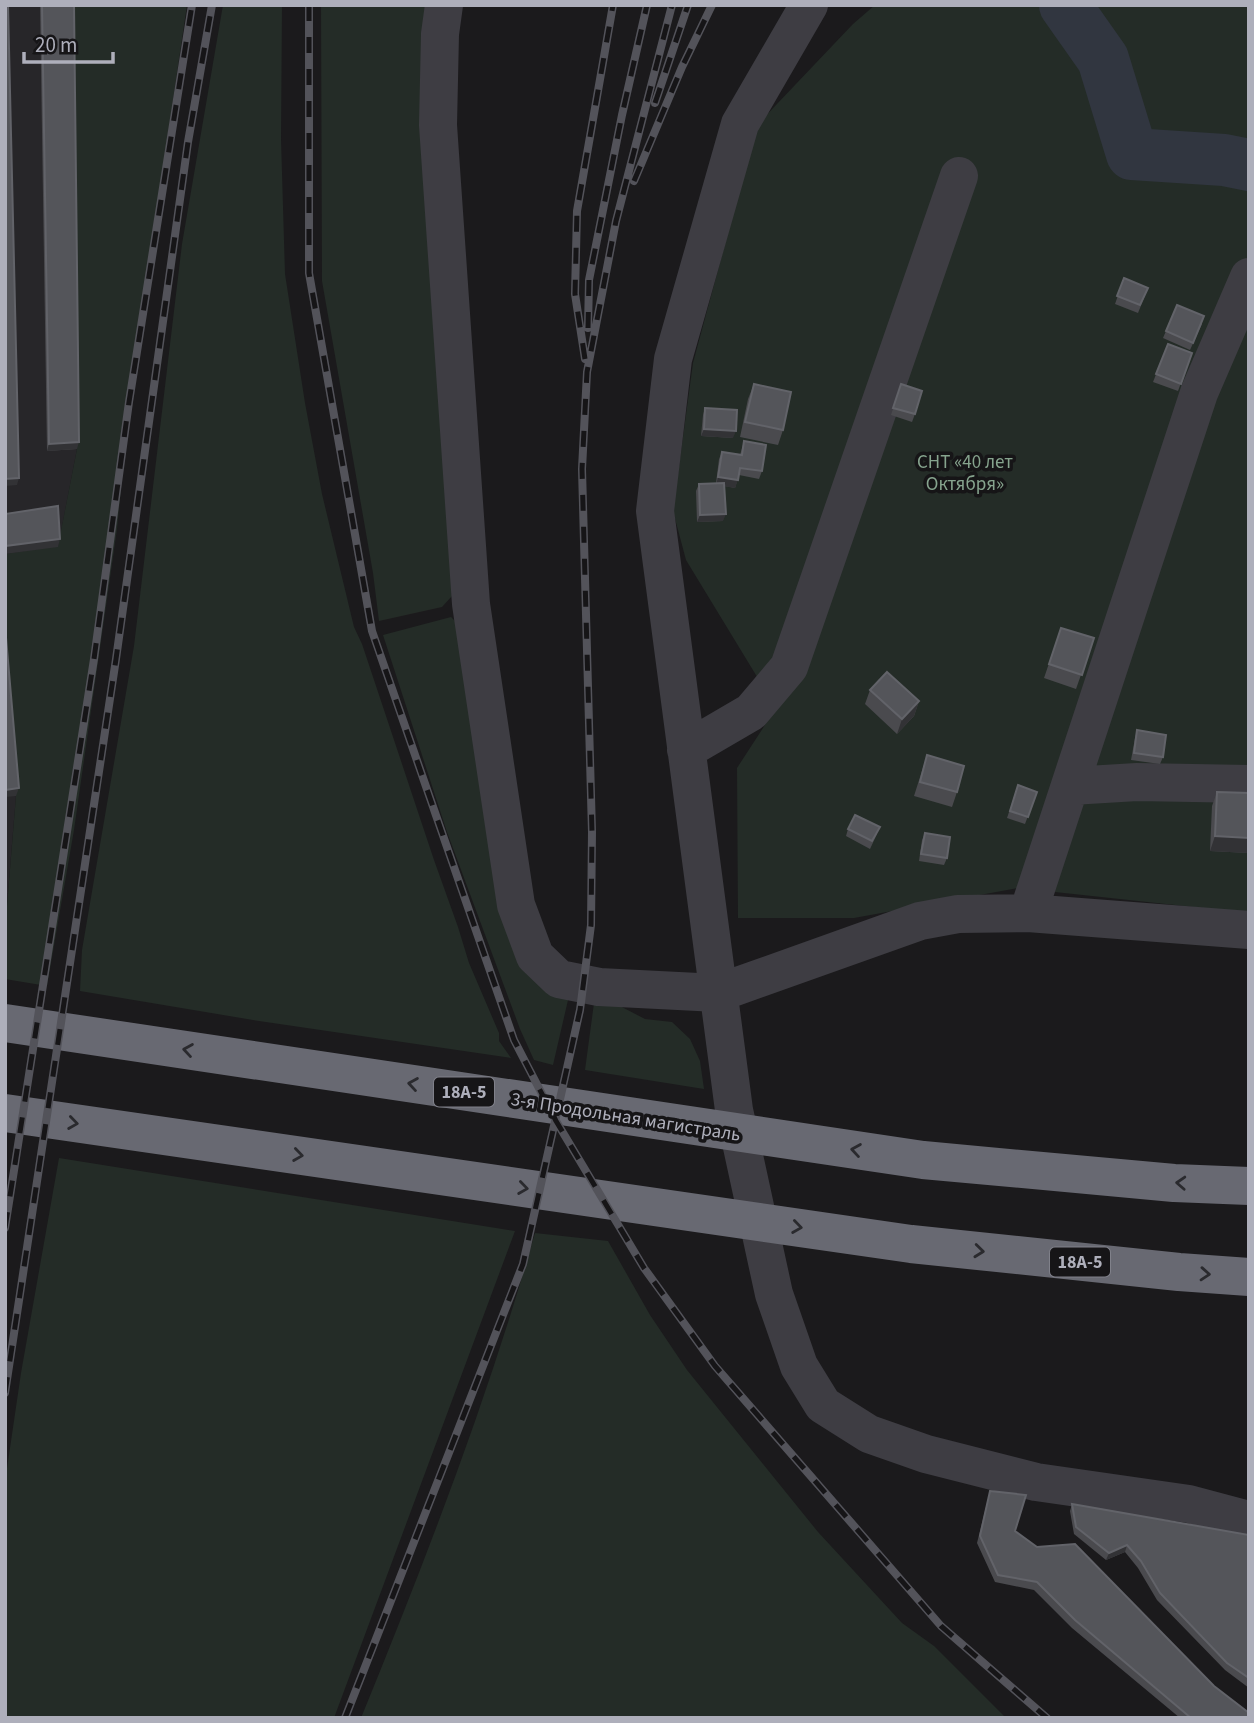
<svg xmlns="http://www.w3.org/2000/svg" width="1254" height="1723" viewBox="0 0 1254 1723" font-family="'Source Sans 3',sans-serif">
<rect width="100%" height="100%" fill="#1b1a1c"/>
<path fill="#272629" d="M5,5h66l6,444 -19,98 -53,7z
M5,665l11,131 -11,133z"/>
<path fill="#242c27" d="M71,5h116l-55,372 -15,152 -43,301 -27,156 -42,-7v-49l11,-134 -11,-131v-111l53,-8 19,-97z
M223,5h59l-1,134 4,135 20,129 17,91 32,133 8,17 72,216 24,67 11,36 30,70v8l12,17 -252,-37 -179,-30 2,-41 52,-304 48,-402z
M321,5h113l18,591 -10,11 -63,14 -6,-48 -51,-292z
M875,5h374v908l-231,-25 -164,30h-116l-1,-150 39,-60 -90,-148 -13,-49 20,-148 64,-238 96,-101z
M451,617l10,10 42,271 65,102 -15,65 -19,-5 -14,-31 -73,-197 -64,-197z
M594,1003l22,1 29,15 27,3 18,17 10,22 4,28 -119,-19z
M59,1158l456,73 -181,487h-329v-236l16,-109z
M535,1233l73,8 42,74 37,55 131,162 84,91 32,23 72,72h-645c65,-159 127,-320 174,-485z"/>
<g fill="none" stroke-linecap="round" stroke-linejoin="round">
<path stroke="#313640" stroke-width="52" d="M1065,5l38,54 29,95 92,6 25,5"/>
<path stroke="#3e3d43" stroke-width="38" d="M444,5l-4,29 -2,91 33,479 45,301 19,51 24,23 40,8 119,6 202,-72 38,-7 70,-1 221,17
M809,5l-69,119 -67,235 -18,152 79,599 40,184 25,72 24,39 46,29 57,20 110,28 153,22 60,16
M686,750l65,-38 38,-45 170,-491
M1071,786l66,-4 112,2
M1028,913l171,-520 50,-116"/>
<path stroke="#686972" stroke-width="38" d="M5,1023l918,137 251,23 75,3
M5,1113l906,131 268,28 70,5"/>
<g stroke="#53535a" stroke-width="8">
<path id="rail" d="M309,5v268l63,358 142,409 42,81 88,147 71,98 226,260 106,92
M655,103l33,-98
M634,181l48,-114 30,-62
M588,328l1,-48 33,-165 25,-110
M585,359l-10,-65 2,-83 36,-206
M5,1228l89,-569 35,-257 63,-397
M5,1393l111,-734 72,-517 24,-137
M345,1718l178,-454 57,-254 11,-85 1,-93 -10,-363 5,-97 29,-151 56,-216"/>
</g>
<use href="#rail" stroke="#161517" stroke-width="5" stroke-dasharray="16" stroke-linecap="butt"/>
</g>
<path fill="#4a4a4e" d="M40,5h34l3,444 -30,2z
M1124,278l24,10 -10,25 -23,-9z
M1177,305l25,19 -12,26 -27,-12z
M1168,344l24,9 -14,38 -25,-9z
M754,384l29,46 -5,15 -38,-8 8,-38z
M901,384l14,30 -3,8 -21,-7z
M705,408l28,30 -32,-2 2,-21z
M744,441l18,30 -3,8 -20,-4 -4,13 -10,-2 -2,35 -26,1 -1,-31 3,-7 17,-1 3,-24 3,-7 18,3z
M1061,628l33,10 -18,51 -32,-11z
M870,690l49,11 -5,15 -17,18 -32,-30z
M1137,730l26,27 -3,7 -29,-4 4,-22z
M927,755l30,37 -5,15 -38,-11z
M1018,785l19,7 -12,32 -18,-6z
M1217,792l32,1v60l-39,-2 2,-45z
M848,829l29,5 -7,15 -24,-13z
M925,833l22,25 -3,7 -25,-4 3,-21z
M990,1491l25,40 199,155 35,32h-69l-108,-90 -38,-38 -39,-8 -18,-39z
M1072,1504l177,31v153l-24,-18 -68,-70 -19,-32 -13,-16 -19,8 -32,-26 -4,-23z"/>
<path fill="#323235" d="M704,429l32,2 -3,7 -32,-2z
M79,442l-2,7 -30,2 2,-7z
M718,477l20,3 -3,8 -19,-3z
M19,478l-2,7 -12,1v-7z
M726,514l-3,7 -26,1 3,-7z
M60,539l-2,8 -53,7v-8z
M919,701l-5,15 -17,18 5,-15z
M19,788l-3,8 -11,1v-7z
M1215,836l34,2v15l-39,-2z
M1127,1545l-2,7 -19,8 3,-7z"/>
<path fill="#54555a" stroke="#626369" stroke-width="2" d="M5,5h3l11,473 -14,1z
M42,5h32l5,437 -30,2z
M1124,278l24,10 -8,17 -23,-9z
M1177,305l27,11 -11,27 -27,-12z
M1168,344l24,9 -11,31 -25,-10z
M754,384l37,8 -8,38 -38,-8z
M901,384l21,7 -7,23 -22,-6z
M705,408l32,2 -1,21 -32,-2z
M744,441l22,4 -4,26 -22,-3 -2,12 -20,-3 4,-25 20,3z
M724,483l2,31 -26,1 -1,-31z
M58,506l2,33 -55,7v-32z
M5,626l14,162 -14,2z
M1061,628l33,10 -12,37 -33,-11z
M887,672l32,29 -17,18 -32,-29z
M1137,730l29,5 -3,22 -29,-4z
M927,755l37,11 -7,26 -37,-10z
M1018,785l19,7 -9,25 -18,-6z
M1217,792l32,1v45l-34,-2z
M855,815l25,12 -8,14 -24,-12z
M925,833l25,4 -3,21 -26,-4z
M990,1491l36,4 -11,36 22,16 38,-3 139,142 35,27v5h-58l-116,-98 -38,-38 -39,-7 -18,-39z
M1072,1504l177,31v143l-22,-15 -67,-70 -19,-32 -14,-16 -18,8 -33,-26z"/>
<defs><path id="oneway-chevron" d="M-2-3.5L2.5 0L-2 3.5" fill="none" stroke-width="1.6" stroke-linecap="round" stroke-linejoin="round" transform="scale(1.75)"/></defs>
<g stroke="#2a2a2e">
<use href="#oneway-chevron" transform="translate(188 1050) rotate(-171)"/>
<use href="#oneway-chevron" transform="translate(413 1084) rotate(-171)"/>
<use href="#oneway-chevron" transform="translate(73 1123) rotate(8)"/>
<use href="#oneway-chevron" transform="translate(856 1150) rotate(-171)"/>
<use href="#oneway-chevron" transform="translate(298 1155) rotate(8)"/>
<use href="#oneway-chevron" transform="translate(1181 1183) rotate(-177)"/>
<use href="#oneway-chevron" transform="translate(523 1188) rotate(8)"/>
<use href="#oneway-chevron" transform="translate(797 1227) rotate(8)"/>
<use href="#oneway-chevron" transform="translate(979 1251) rotate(6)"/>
<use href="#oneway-chevron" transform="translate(1205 1274) rotate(4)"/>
</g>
<g text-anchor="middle" stroke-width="7" stroke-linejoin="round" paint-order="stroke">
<g fill="#161517" stroke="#80818a" stroke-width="2">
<rect x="434" y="1077.5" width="60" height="29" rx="5"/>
<rect x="1050" y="1247.5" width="60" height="29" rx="5"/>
</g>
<g font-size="18" font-weight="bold" fill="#aeafbb">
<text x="464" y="1098">18А-5</text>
<text x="1080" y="1268">18А-5</text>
</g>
<g font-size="19" fill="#86a48e" stroke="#161517">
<text x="965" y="468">СНТ «40 лет<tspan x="965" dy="22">Октября»</tspan></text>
</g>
<g font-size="19" fill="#aeafbb" stroke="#161517">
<text transform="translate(626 1116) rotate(9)" y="7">3-я Продольная магистраль</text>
</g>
</g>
<rect width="1254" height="1723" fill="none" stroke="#aeafbb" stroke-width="14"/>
<path d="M24 52v10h89v-10" fill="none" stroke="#aeafbb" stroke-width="3.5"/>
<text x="35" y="52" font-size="21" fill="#aeafbb" stroke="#161517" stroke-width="5" paint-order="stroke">20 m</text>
</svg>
